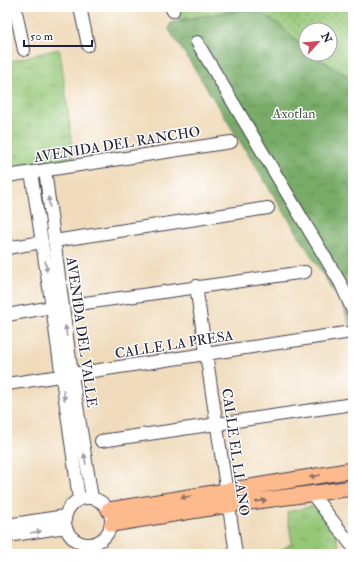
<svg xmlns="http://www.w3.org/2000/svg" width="360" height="561" viewBox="0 0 360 561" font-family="'IM FELL Double Pica',serif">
<defs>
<pattern id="grass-dots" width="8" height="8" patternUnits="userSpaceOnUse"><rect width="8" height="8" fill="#96c777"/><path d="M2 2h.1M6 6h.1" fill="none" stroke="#7aa163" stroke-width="1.8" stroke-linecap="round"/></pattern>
<pattern id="forest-crowns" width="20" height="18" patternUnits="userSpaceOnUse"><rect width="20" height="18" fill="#78ac68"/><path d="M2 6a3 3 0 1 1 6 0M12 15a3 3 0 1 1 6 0" fill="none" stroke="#628c57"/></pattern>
<pattern id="park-tufts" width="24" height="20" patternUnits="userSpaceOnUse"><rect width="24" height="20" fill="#96c777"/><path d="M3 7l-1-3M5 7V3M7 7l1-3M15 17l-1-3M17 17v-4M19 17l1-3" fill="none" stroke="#7aa163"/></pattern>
</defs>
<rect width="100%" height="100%" fill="#fff"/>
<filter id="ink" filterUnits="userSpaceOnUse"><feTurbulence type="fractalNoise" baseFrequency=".025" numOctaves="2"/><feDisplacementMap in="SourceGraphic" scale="8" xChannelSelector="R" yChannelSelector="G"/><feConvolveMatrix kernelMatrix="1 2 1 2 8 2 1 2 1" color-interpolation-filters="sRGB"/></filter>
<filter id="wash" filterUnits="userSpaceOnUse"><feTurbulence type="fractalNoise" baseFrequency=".012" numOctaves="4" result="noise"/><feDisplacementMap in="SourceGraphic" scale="16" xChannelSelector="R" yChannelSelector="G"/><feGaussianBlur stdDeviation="0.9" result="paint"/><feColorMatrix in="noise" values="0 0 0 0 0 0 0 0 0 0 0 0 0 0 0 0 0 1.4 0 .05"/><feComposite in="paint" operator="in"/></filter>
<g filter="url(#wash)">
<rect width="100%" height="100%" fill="#f0dcbc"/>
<path fill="url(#grass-dots)" stroke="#5c7459" d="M252,7h101v75l-9,-8 -33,-20h19v-24h-24v20l-29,-27 -20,-12 -17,-1z"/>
<path fill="url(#forest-crowns)" stroke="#4d6752" d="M240,10l17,1 20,12 29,27v4h5l33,20 9,8v256l-9,-30 -153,-245 -22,-33 1,-6 3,-2z"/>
<path fill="url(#park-tufts)" stroke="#5c7459" d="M172,7h80l-72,13z
M58,49l2,2 14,106 -3,3 -64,9v-107z
M327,503l14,51h-64l2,-3 13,-8 -5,-31z"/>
</g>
<g filter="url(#ink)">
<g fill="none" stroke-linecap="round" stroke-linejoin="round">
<g stroke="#413e4e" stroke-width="14">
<path id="minor" d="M15,7l9,43
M80,7l8,38
M171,7l2,4
M197,42l144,242 12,27
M45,170l27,205 20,123
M31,172l21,135 27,192
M7,176l224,-34
M54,241l214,-33
M7,248l35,-6
M196,286l40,268
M85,303l220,-31
M7,315l45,-8
M7,384l338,-51
M101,441l252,-37
M312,494l41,53
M65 521a23 23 0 1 1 46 0a23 23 0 1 1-46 0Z
M7,525l58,-9
M7,536l59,-9"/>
</g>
<g stroke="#413e4e" stroke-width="17">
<path id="major" d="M109,510l244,-40
M112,524l116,-19 125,-17"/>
</g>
<use href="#minor" stroke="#fff" stroke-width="12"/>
<use href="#major" stroke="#fcba8d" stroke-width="15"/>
</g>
<defs><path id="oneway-solid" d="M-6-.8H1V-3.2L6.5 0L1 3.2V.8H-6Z"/></defs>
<g fill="#9c9ca7">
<use href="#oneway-solid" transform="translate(49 202) rotate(-98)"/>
<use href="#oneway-solid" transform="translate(46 266) rotate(81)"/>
<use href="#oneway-solid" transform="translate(66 331) rotate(-98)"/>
<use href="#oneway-solid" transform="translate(64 395) rotate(82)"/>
<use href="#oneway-solid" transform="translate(85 459) rotate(-99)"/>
<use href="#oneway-solid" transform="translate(36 532) rotate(-9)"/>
</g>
<g fill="#8f6e64">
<use href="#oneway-solid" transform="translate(315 476) rotate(171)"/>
<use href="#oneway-solid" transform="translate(186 497) rotate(171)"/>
<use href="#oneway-solid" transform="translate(261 501) rotate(-8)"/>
</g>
</g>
<g text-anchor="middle" stroke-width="3" stroke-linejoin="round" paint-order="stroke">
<g font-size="14" fill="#4b5c50" stroke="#fff">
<text x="294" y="118">Axotlan</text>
</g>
<g font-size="14" fill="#22223b" stroke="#fff">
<text transform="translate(117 144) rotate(-9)" y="5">AVENIDA DEL RANCHO</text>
<text transform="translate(82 332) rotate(82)" y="5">AVENIDA DEL VALLE</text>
<text transform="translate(174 344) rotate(-9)" y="5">CALLE LA PRESA</text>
<text transform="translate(236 452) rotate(82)" y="5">CALLE EL LLANO</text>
</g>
</g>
<rect width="360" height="561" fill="none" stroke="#fff" stroke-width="24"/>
<g transform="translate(318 42) rotate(63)"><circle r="19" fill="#ffffff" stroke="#a7a7b1"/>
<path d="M0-3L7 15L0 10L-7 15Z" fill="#d1495b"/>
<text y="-6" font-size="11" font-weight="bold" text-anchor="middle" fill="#22223b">N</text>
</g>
<path d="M24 40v6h68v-6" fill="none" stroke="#22223b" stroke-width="2"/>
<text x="30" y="40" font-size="12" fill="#22223b" stroke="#ffffff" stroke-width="3" paint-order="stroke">50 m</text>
</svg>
